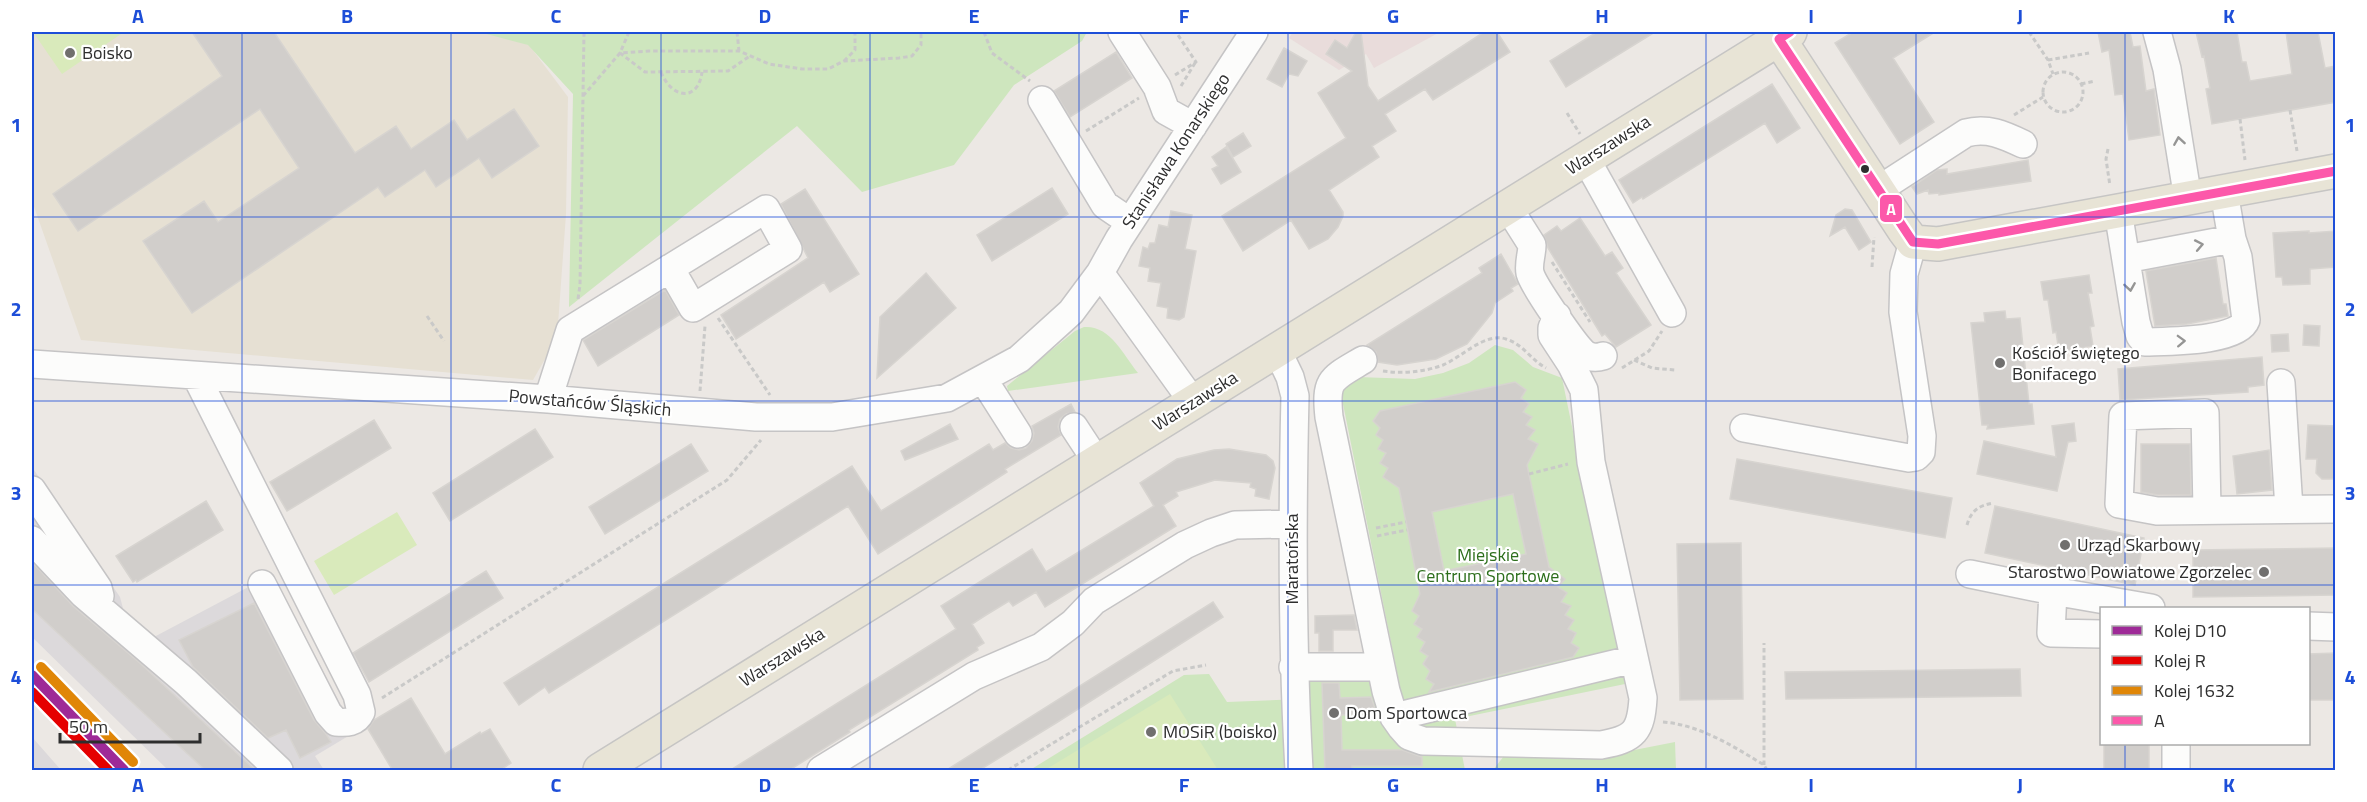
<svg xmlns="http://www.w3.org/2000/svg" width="2367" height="802" viewBox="0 0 2367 802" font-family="'Titillium Web',sans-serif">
<rect width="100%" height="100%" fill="#ece8e4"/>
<path fill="#dcd9db" d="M32,467l88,130 5,19 29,21 119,-63 82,158 -40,24 9,14h-156l-136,-133z
M32,737l29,33h-29z"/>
<path fill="#e6e0d3" d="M32,32h453l44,13 39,52 -2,117 -9,124 -24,42 -452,-40 -49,-139z"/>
<path fill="#e9dcdb" d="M1293,32h147l-66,36 -8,-14 -27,16 -50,-32z"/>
<path fill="#cee6be" d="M479,32h608l-5,9 -68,44 -60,80 -92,27 -65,-66 -228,181 4,-213 -45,-49z
M1084,327c26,-2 39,27 54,46l-130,18 -1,-5 68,-55z
M1495,345l18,5 20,17 29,11 63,306 -170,35 10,51h-435l154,-95 25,-1 18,28 74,-3 1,-24c25,1 59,-7 76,15l22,-3 -59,-293 2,-11 14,-6 58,2 28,-6 26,-10z
M1675,742l1,28h-183l11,-14 120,-4z"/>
<path fill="#d9eabb" d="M33,32h91l-62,42z
M397,512l20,33 -83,50 -20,-34z
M1170,694l48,76h-173z"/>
<path fill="#d1cecb" stroke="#d7d4d0" stroke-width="1.5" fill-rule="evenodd" d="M192,32h82l81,121 41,-27 15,23 43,-29 13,20 47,-31 25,37 -47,32 -13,-20 -43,29 -11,-17 -40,27 -7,-10 -186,126 -49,-72 61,-40 14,21 81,-54 -39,-59 -182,122 -25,-37 169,-118z
M1356,32h5l7,54 10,15 106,-69h13l13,20 -77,48 -8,-11 -40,25 11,17 -24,15 7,11 -50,33 14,22v4l-5,11 -10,12 -19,10 -18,-29 -48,31 -21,-35 124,-78 -28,-45 34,-22 -26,-17 9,-14 12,8z
M1597,32h58l-89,55 -16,-26z
M1853,32h82l-42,26 41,64 -34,22 -65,-101z
M2098,32h32l3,15 7,-1 6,45 8,-2 6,46 -31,5 -6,-46 -8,1 -6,-45 -7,2z
M2196,32h41l5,30h4l4,19 42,-7 -6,-42h32l7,36 11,-2v36l-124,22 -6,-35 4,-1 -6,-32 -2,1z
M1284,48l23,13 -9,15 -9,-2 -7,13 -15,-8z
M1116,52l16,26 -62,39 -16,-26z
M1772,84l28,44 -23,15 -12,-20 -122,76 -1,-2 -9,6 -14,-23z
M1243,133l8,13 -18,11 -7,-13z
M1226,147l15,25 -20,12 -9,-15 6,-3 -6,-9z
M2028,160l3,21 -92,14v-2l-10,1 -1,-4 -11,4 -5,-7 25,-17 10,-1v5z
M1052,188l16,26 -76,47 -15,-26z
M805,189l54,85 -29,18 -6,-10 -88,57 -15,-24 87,-57 -27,-54z
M1845,209l7,1 19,32 -12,8 -14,-23 -15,9 6,-21z
M1171,211l21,4 -7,34 11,2 -12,66 -5,3 -12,-2 1,-10 -11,-2 4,-23 -13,-2 2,-13 -11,-2 4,-19 5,2 2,-6h5l4,-18 9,2z
M1580,218l25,38 7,-4 11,16 -7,5 35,52 -35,22 -11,-13 -3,2 -54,-88 -4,-13 13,-9 4,5z
M2309,231v2l27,-2v36l-26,2v15l-27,1 -1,-8h-6l-3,-44z
M1501,254l17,30 -7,4 2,3 -18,12 -3,10 -25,31 -31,15 -39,6 -19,-3 -2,-10 -9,-7 115,-72 -3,-5z
M2216,258l7,46h3l2,12 -41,8 -32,2 -9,-55z
M926,273l30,35 -79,70 3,-61z
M2089,275l3,18h-4l6,33 -4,1 3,19 -34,6 -3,-20 -3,1 -5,-33h-4l-3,-18z
M665,290l14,25 -81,51 -15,-26z
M2005,311l1,8 14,-1 9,86h3l2,20 -47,5 1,-4h-6l-11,-102 14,-1 -1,-9z
M2304,325l16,1 -1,20 -16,-1z
M2288,334l1,17 -17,1 -1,-17z
M2262,357l2,28 -16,2v5l-128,8 -2,-31z
M1515,382l11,8 -5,8 8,6 -6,8 9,5 -6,8 9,5 -7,9 10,5 -11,21 22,102 16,12 -7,8 9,6 -6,9 10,4 -6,9 9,5 -6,9 8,4 -5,10 8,5 -6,9 -144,35 5,-8 -8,-5 4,-8 -7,-7 5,-8 -8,-5 5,-9 -8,-5 5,-8 -8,-5 5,-8 -7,-5 8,-17 -14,-72 -7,-34 -16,-11 5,-9 -8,-5 6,-10 -8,-4 5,-9 -7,-5 4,-7 -7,-7 7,-10zM1513,494l13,60 -82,17 -12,-59z
M1071,404l4,8 -9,2 -6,5 -2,8 3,8 -56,34 2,3 -42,27 -87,55 -30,-48 -299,187 -4,-6 -26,18 -15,-22 348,-217 29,45 108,-67 4,6 12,-7 6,5 8,2 7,-2 6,-7 2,-8 -2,-7z
M374,420l17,28 -104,63 -17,-29z
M2074,423l2,18 -8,1 -11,49 -80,-17 7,-33 72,16 -4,-31z
M950,424l8,15 -53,21 -4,-9z
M2308,425l28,1v53h-14l-6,-6 1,-14h-11z
M535,429l18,28 -103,64 -17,-28z
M691,444l17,27 -103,63 -16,-27z
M2141,444h49l1,51h-33l-17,-3z
M1229,449l37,6 7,6 2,7 -6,31 -14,-3 1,-7 -6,-2 1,-4 -36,-3 -39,12 2,4 -15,9 13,21 -131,81 -9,-15 -23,14 -4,-5 -23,14 -14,9 12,19 -7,4 1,3 -129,80 1,2 -62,39h-59l227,-142 -15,-23 91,-57 14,23 108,-66 -14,-23 37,-24 37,-9z
M2269,450l3,40 -35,4 -4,-38z
M1737,459l215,39 -7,40 -215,-39z
M206,501l17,29 -86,52 -1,-2 -3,2 -17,-26z
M1995,506l149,32 -9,47 -150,-32z
M1741,543l2,156 -63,1 -3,-156z
M2336,548v47l-143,2v-47z
M32,562l41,44 68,58 115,107h-50l-174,-162z
M486,571l17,27 -134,84 -16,-29z
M1213,602l10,15 -167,106 -78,48h-33z
M254,603l60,117 12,14 5,8 -31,16 -14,-28 -18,8 -75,-71 -14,-27z
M1354,615l3,15h-24v21h-14v-18h-4v-17z
M2336,653v47h-28v-46z
M2020,669l1,27 -235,3 -1,-27z
M1322,683h17l1,15 31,-1 6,17 -36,1 1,35h60l20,7v9h-70v3l-27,1z
M411,698l34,56 35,-22 1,2 9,-5 21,34 -12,8h-106l-25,-42 6,-9z
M2104,744h45v27h-45z"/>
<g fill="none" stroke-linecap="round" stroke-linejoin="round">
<g stroke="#c5c4c5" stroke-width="30">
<path id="minor" d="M1122,32l35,55 9,24 27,15
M2157,32l10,37 21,130
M1042,100l63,105 25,17
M1586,159l86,154
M1878,190l88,-57c21,-6 38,2 57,11
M1508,207l24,38c0,9 -4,19 -2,28 3,12 45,73 55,81 6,4 12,4 18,2
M2118,211l18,111 4,14 5,6c22,-1 93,0 101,-22l-8,-63 -6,-18 -8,-47
M2126,259l106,-20
M1100,273l93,129
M1277,350l13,27 5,19c-3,125 -3,250 4,374
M1363,360c-32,19 -38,19 -34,57l57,274 8,26 7,10 8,9 14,5 178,4c34,-6 40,-14 42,-47l-52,-236 -7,-72 -13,-26 -19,-29v-7l5,-12
M32,364l516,35 208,18h76l115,-19 72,-39 52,-47 29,-39 19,-34 135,-207
M196,376l161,319 4,17c-5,11 -15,11 -25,10l-8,-9 -66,-129
M983,379l35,55
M2281,383l8,126
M548,399l22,-69 196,-121 22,40 -95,59 -23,-40
M1074,427l23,35
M1744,428l165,30 7,-1 5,-5 1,-16 -19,-124 1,-38 9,-32
M32,490l66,98 2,8
M2207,510l-2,-97 -82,3 -4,88 38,7 179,-2
M32,540l51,54 103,88 93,88
M1970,574l83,17 98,17
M2053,591l-2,42 51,1
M2308,626l28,1
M1293,667h88
M1394,717l240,-58
M821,770l153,-94 67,-29 32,-24 21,-22 91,-56 26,-12 24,-8 57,-1
M2176,770v-26"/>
</g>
<g stroke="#c6c5c4" stroke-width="36">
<path id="major" d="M1779,39l125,191 9,12 25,2 398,-73
M600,770l1190,-738"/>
</g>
<path stroke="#c9c9c8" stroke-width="3" stroke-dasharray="4.5 3" stroke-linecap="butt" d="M629,32l-9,21 25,19 83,-1 22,-15
M737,32l2,19
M984,32l8,21 38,28
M2029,32l19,28 5,14
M2048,60l41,-7
M844,61l11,-11v-18
M661,72c10,26 37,31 41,0
M2043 92a20 20 0 1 1 40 0a20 20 0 1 1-40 0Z
M1175,75l21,-13 -20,-30
M2081,84l14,-3
M1181,86l14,-23
M583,96l37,-43 29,-2h90l30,13 33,5h26l16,-8 55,-3 13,-2 9,-11v-13
M2290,110l7,41
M1567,113l13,21
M2014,115l29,-18
M2240,119l5,41
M1086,131l53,-33
M2108,149l-2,10 4,27
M1552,262l38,60
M1872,267l2,-30
M578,299l2,-14 4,-253
M427,316l17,25
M718,318l52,77
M1634,360l18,8 23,2
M1622,368l27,-17 13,-20
M1383,371c20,3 41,1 60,-6 19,-8 42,-33 63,-26 17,5 25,21 40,29
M700,391l5,-65
M1529,474l39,-10
M1967,525c4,-15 13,-20 27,-22
M1376,528l30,-6
M1377,536l30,-6
M382,698l345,-218 34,-40
M1663,722c37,3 70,24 101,43l3,5
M1764,765v-122
M1008,770l165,-99 33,-6"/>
<use href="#minor" stroke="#fcfcfb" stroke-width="27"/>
<use href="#major" stroke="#e8e4d6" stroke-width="33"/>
<g stroke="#fff" stroke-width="14">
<path id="bus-1" d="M1790,32l-11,7 134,203 25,2 398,-73"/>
</g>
<use href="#bus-1" stroke="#fc58aa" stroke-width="9"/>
<g stroke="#fff" stroke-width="15">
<path id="rail-1" d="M32,675l92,95"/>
</g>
<g stroke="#fff" stroke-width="15">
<path id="rail-2" d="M32,692l76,78"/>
</g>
<g stroke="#fff" stroke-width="15">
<path id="rail-3" d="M41,667l92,95"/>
</g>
<use href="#rail-1" stroke="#9e2a97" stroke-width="10"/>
<use href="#rail-2" stroke="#e50000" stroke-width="10"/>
<use href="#rail-3" stroke="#e08607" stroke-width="10"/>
</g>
<defs><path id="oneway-chevron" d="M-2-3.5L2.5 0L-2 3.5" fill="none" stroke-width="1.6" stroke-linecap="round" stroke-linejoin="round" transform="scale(1.5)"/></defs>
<g stroke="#959594">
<use href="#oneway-chevron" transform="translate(2179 141) rotate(-99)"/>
<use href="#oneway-chevron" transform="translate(2199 245) rotate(-11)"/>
<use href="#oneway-chevron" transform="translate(2130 287) rotate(81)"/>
<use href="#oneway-chevron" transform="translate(2181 341) rotate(-2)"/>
</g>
<path fill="none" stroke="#1d4ed8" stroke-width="1.5" stroke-opacity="0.55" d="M242,32v738M451,32v738M661,32v738M870,32v738M1079,32v738M1288,32v738M1497,32v738M1706,32v738M1916,32v738M2125,32v576M32,217h2304M32,401h2304M32,585h2304M2125,744v26"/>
<g fill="#706f6e" stroke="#fff" stroke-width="2">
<circle cx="70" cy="53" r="6"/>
<circle cx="2000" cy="363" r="6"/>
<circle cx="2065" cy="545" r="6"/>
<circle cx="2264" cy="572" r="6"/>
<circle cx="1334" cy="713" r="6"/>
<circle cx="1151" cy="732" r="6"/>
</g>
<circle fill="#2e2e2e" stroke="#fff" stroke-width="2" cx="1865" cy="169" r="5"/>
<g text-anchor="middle" stroke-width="4.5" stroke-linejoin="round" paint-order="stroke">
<g font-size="18" fill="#2e2e2e" stroke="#fff" text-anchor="start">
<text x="82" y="59">Boisko</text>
<text x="2012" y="359">Kościół świętego<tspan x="2012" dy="21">Bonifacego</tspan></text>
<text x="2077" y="551">Urząd Skarbowy</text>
<text x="2252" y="578" text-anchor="end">Starostwo Powiatowe Zgorzelec</text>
<text x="1346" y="719">Dom Sportowca</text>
<text x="1163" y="738">MOSiR (boisko)</text>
</g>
<g font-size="18" fill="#2e2e2e" stroke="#fff">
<text transform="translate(1608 145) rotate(-32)" y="6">Warszawska</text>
<text transform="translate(1176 151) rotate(-57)" y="6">Stanisława Konarskiego</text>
<text transform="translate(1195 401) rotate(-32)" y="6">Warszawska</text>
<text transform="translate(590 403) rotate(5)" y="6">Powstańców Śląskich</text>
<text transform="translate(1292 559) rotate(-90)" y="6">Maratońska</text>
<text transform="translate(782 657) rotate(-32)" y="6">Warszawska</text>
</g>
<g font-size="18" fill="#2c6e1b" stroke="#fff">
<text x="1488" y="561">Miejskie<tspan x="1488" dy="21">Centrum Sportowe</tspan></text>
</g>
</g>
<rect stroke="#fff" stroke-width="2" x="1879" y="194" width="24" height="29" rx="6" fill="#fc58aa"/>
<g font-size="16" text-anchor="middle" font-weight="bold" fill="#fff">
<text x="1891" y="215">A</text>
</g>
<rect width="2367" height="802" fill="none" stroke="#ffffff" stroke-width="66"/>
<rect x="2100" y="607" width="210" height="138" fill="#ffffff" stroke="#ababab" stroke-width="1.5"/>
<rect x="2112" y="626" width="30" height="9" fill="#9e2a97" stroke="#ababab" stroke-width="1.5"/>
<text x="2154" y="637" font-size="18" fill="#2e2e2e">Kolej D10</text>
<rect x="2112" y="656" width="30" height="9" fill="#e50000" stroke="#ababab" stroke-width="1.5"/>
<text x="2154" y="667" font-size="18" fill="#2e2e2e">Kolej R</text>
<rect x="2112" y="686" width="30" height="9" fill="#e08607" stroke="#ababab" stroke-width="1.5"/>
<text x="2154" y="697" font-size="18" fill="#2e2e2e">Kolej 1632</text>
<rect x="2112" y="716" width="30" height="9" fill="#fc58aa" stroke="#ababab" stroke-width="1.5"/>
<text x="2154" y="727" font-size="18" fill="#2e2e2e">A</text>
<path d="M60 733v9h140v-9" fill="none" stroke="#2e2e2e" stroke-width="3"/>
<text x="69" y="733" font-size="18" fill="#2e2e2e" stroke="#ffffff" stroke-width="4.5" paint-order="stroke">50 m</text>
<rect x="33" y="33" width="2301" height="736" fill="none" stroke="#1d4ed8" stroke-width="2"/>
<g font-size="20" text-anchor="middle" font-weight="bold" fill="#1d4ed8">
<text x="138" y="23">A</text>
<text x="347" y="23">B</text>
<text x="556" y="23">C</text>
<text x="765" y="23">D</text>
<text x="974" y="23">E</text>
<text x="1184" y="23">F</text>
<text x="1393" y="23">G</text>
<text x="1602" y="23">H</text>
<text x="1811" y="23">I</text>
<text x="2020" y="23">J</text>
<text x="2229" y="23">K</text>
<text x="16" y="132">1</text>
<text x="2350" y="132">1</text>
<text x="16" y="316">2</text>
<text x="2350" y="316">2</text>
<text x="16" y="500">3</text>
<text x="2350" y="500">3</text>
<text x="16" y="684">4</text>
<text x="2350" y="684">4</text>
<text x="138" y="792">A</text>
<text x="347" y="792">B</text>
<text x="556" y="792">C</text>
<text x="765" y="792">D</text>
<text x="974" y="792">E</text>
<text x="1184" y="792">F</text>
<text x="1393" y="792">G</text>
<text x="1602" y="792">H</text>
<text x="1811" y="792">I</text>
<text x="2020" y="792">J</text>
<text x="2229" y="792">K</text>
</g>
</svg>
